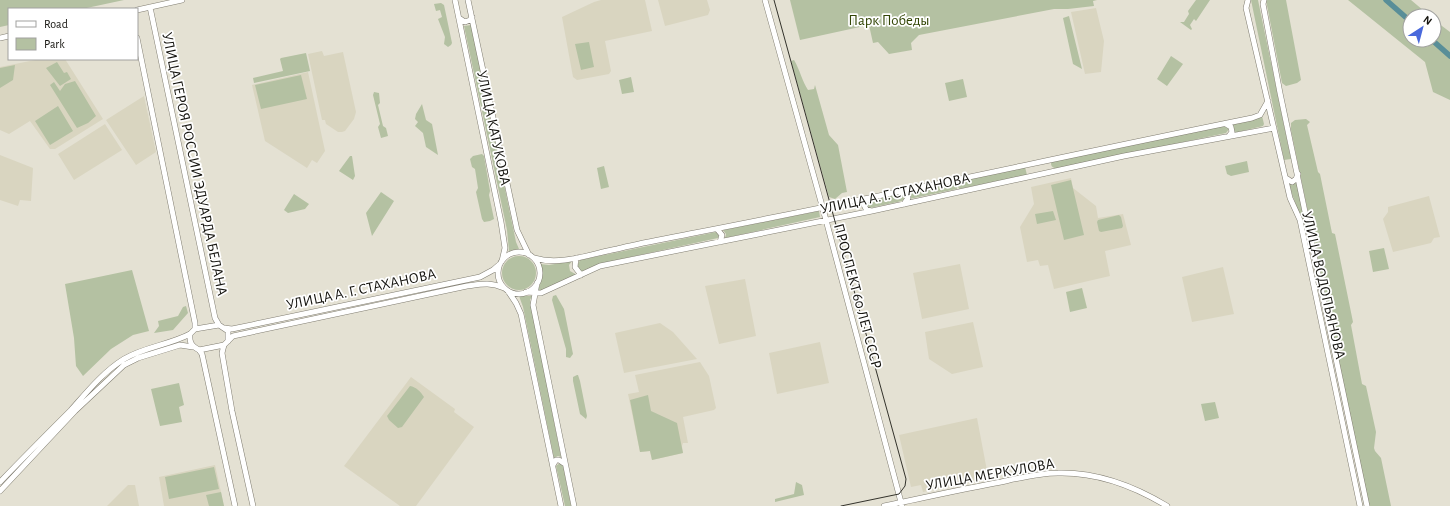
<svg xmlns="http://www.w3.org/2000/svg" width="1450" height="506" viewBox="0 0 1450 506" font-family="'Alegreya Sans',sans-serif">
<rect width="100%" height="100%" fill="#e4e1d3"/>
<path fill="#d9d5c0" d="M601,0h44l7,31 -47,10 6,30 -2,3 -32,6 -4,-3 -11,-60 32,-15z
M658,0h49l3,10 -2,5 -43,11z
M1096,8l8,33 -3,31 -16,2 -14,-62z
M322,51l2,5 19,-4 13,60 -2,7 -9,12 -3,1h-4l-12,-8 -1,-4h-3l-14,-66z
M40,59h25l38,60 -48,30h-5l-20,-28 -21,13 -9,-4v-63z
M308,72l17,79 -8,12 -5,-3 -5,8 -42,-27 -13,-56z
M144,96l12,56 -20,13 -30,-45z
M105,124l17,26 -48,30 -16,-26z
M0,155l33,13 -2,33 -11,-1 -2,6 -18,-6z
M1071,178l2,10 23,18 2,12 25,-4 8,31 -26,6 5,25 -56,13 -6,-24 -8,1 -2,-6 -11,2 -7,-35 14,-23 -3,-17z
M1429,196l11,41 -6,1 -3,5 -38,9 -10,-33 5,-7v-5z
M960,264l9,45 -47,10 -9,-46z
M1223,267l11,47 -42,8 -10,-45z
M745,279l11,57 -37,8 -14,-58z
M973,322l10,45 -31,7 -23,-15 -4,-27z
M660,323l13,9 24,27 -73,14 -9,-40z
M820,342l9,41 -52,11 -8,-41z
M700,362l9,14 7,32 -2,2 -31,7 5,26h-5l-1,3 1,7 -31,7 -2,-9 -10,1 -12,-58 11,-2 -4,-17z
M411,377l44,32 -1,3 20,15 -58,79h-16l-56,-40z
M977,418l11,58 -5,1 -2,2 -58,13 -2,-7 -10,2 -12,-52z
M215,465l9,41h-60l-5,-29z
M128,485h7l4,21h-32z"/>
<path fill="#b4c1a2" d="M0,0h124l-42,9h-73v16l-9,2z
M790,0h307l-4,1 1,5 -26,3h-14l-135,26 -8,8 1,7 -23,4 -11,-12 -5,1 -4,-18 -69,15z
M1196,0h14l-14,21 -2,-2 -4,6 2,4 -1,1 -11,-8h4l5,-8 -1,-3z
M1251,0h7l33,159 -7,1z
M1266,0h20l15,80 -4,3 -11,3 -4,-3z
M1348,0h63l19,16h-20v24h24v-20l16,12v68l-17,-8 -8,-30z
M441,3l3,2 8,38 -1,2 -3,2 -4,-3 1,-7 -7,-18 4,-2 -2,-7 -4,1 -2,-7z
M1069,16l13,53 -9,-5 -10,-46z
M471,25l45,217 3,7 -10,2 -2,-21 -43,-204z
M589,42l5,25 -13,3 -6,-26z
M306,53l4,18 -56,12 -1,-5 30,-7 -3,-12 1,-1z
M1171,56l12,8 -16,22 -10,-7z
M794,60c6,10 8,21 14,30l6,-1 1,-4 14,50 9,10 9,47 -5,1 -7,6 -6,-2 -38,-136z
M57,62l7,11 3,-1 4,7 -11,7 -14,-18z
M15,65l-2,15 -13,8v-20z
M301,75l6,24 -46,10 -6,-24z
M631,77l3,15 -12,2 -3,-14z
M963,79l4,18 -18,4 -4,-18z
M75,81l21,35 -8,7 -11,5 -27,-43 4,-3 6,9 5,-7z
M374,92l5,1 1,10 -2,2 5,21 3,2 2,8 -7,2 -3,-11 2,-3 -7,-29z
M422,104l4,16 6,4 6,31 -12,-8 -3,-14 -8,-7 3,-4 -3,-3 1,-5z
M58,106l15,25 -23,14 -15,-24z
M1262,116l2,8 -1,2 -29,7 -2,-9z
M1306,119l4,3 -3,3 11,47 2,2 12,59 3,1 18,88 -2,3 11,59 4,2 10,46 -2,16 1,3 6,7 10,48h-22l-78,-376v-7l4,-3z
M1226,125l2,1 1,3 -3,4 -170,36c-3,-2 -5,-2 -5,-6l2,-2z
M482,154l2,2 6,35 -1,4 5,24 -4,2 -6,1 -2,-3 -6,-27 2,-4 -3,-19 -3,-2 -2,-8 3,-3z
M350,156h2l3,20 -2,4 -14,-9z
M1247,161l2,11 -18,4 -4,-2 -2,-8z
M604,166l5,21 -8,2 -4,-21z
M1025,167l2,8 -68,14 -3,-8z
M1071,180l13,55 -20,5 -13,-55z
M955,182l2,7 -48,10v-5l-2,-3z
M1297,182l9,50h-1c-4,-17 -12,-32 -16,-49l4,1z
M381,192l13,9 -22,35 -6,-23z
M900,193l4,2v4l-2,2 -32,7 -4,-4 4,-4z
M294,194l15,10 -4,5 -17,4 -4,-3z
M819,211l1,6 -95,21 1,-4 -3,-4z
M1053,211l3,9 -19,4 -2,-10z
M1119,215l2,2 2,9 -1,2 -21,4 -2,-1 -2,-9 1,-2z
M716,232l3,4 -1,2 -115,25 -18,8h-4l-4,-5 3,-6z
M1384,248l5,21 -16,3 -4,-21z
M502 273a17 17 0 1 1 34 0a17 17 0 1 1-34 0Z
M572,261l-3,4 1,6 7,4 -34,15 -6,1 3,-6 2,-14 -2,-7 9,1z
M132,270l17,61 -16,4 -22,14 -28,27 -7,-10 -2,-28 -9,-54z
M1082,288l5,20 -17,4 -4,-20z
M556,295l8,14 9,45 -3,4 -4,-1v-8l-14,-49 1,-4z
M519,296h13l-2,4 1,5 30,152 -3,-1 -4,2 -31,-151z
M186,306l2,7 -15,17 -19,3 5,-7 -1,-5 20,-5 5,-9z
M577,375h1l2,6 7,35 -1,3 -6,-5 -7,-33v-4z
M179,383l5,22 -5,2 3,15 -22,4 -9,-37z
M410,386c6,1 11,6 14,11l-22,30 -4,1 -9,-8 -2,-4z
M648,395l3,16 26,12 6,30 -31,7 -2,-9 -10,1 -10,-52z
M1215,402l4,16 -14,3 -4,-17z
M560,463l3,2 8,41h-6l-9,-40z
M214,467l5,22 -50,10 -4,-22z
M796,482l6,3 2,10 -29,7v-3l19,-5z
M221,492l3,14h-15l-3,-11z"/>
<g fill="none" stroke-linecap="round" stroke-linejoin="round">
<path stroke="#598e98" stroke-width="5.5" d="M1386,0l24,21
M1432,40l18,16"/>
<g stroke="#807d71" stroke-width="6">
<path id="secondary" d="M455,0l46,222 4,26 -3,13
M468,0l49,230 12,25
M765,0l61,220 76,286
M1248,0l-2,8 44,190 10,22 60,286
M1264,0l-1,4 17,89 87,413
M150,7l65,311 4,7
M137,10l45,-10
M459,18l6,4 5,-2 2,-3
M0,38l9,-2
M137,38l58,285v6
M1226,124l5,3 1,5 -3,4
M1286,178l6,4 4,-3 2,-5
M901,192l6,3 1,3 -4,6
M868,199l-3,3 -1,3 2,4 5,2
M717,229l5,6 -2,7
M498 273a21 21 0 1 1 42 0a21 21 0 1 1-42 0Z
M534,258c27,8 56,-4 83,-9 24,-6 48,-10 72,-15 188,-36 375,-78 563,-116l8,-3 8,-14
M576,258l-1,9 6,8
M537,283l-4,22 41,201
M508,291l8,12 5,11 40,192
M526,292l15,1 59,-27 272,-55 252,-55 150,-28
M224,328l8,1 248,-52 13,-7 7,-6
M228,341v-10l-9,-6 -24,4 -5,5c-1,9 2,12 9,16l25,-5 9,-9 234,-50c15,-2 23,-4 37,2
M224,345l-2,8 10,58 21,95
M199,350l3,4 33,152
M553,465l3,-5h3l6,4
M0,482c23,-24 47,-48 71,-72 16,-18 32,-38 53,-51 20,-12 45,-14 66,-25
M0,491l75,-80 49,-46 14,-7 42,-13 13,2
M884,506c39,-8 78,-17 117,-24 18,-4 38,-9 57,-9 39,-1 76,13 109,33"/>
</g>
<use href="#secondary" stroke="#fff" stroke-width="5"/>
<path stroke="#33322b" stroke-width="1" d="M774,0l132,479 -1,7 -6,8 -58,12"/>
</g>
<g text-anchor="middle" stroke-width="3.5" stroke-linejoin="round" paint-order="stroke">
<g font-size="15" fill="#324505" stroke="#fff">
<text x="889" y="25">Парк Победы</text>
</g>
<g font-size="15" fill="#14130e" stroke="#fff">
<text transform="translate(494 128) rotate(78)" y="5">УЛИЦА КАТУКОВА</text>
<text transform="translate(195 164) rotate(78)" y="5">УЛИЦА ГЕРОЯ РОССИИ ЭДУАРДА БЕЛАНА</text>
<text transform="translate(895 193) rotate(-12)" y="5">УЛИЦА А. Г. СТАХАНОВА</text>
<text transform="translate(1324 285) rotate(77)" y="5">УЛИЦА ВОДОПЬЯНОВА</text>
<text transform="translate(361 289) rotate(-12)" y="5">УЛИЦА А. Г. СТАХАНОВА</text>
<text transform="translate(858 296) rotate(75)" y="5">ПРОСПЕКТ 60 ЛЕТ СССР</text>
<text transform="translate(990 474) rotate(-10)" y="5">УЛИЦА МЕРКУЛОВА</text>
</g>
</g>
<rect x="8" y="8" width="130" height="52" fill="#ffffff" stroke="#a1a19f"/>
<rect x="16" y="21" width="20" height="6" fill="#ffffff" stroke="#a1a19f"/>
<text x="44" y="28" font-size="12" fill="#14130e">Road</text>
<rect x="16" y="38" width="20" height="12" fill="#b4c1a2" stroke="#a1a19f"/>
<text x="44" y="48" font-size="12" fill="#14130e">Park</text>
<g transform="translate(1422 28) rotate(36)"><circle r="19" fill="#ffffff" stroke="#a1a19f"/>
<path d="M0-3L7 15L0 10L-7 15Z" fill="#4969dc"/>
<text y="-6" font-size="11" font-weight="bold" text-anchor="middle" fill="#14130e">N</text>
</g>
</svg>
